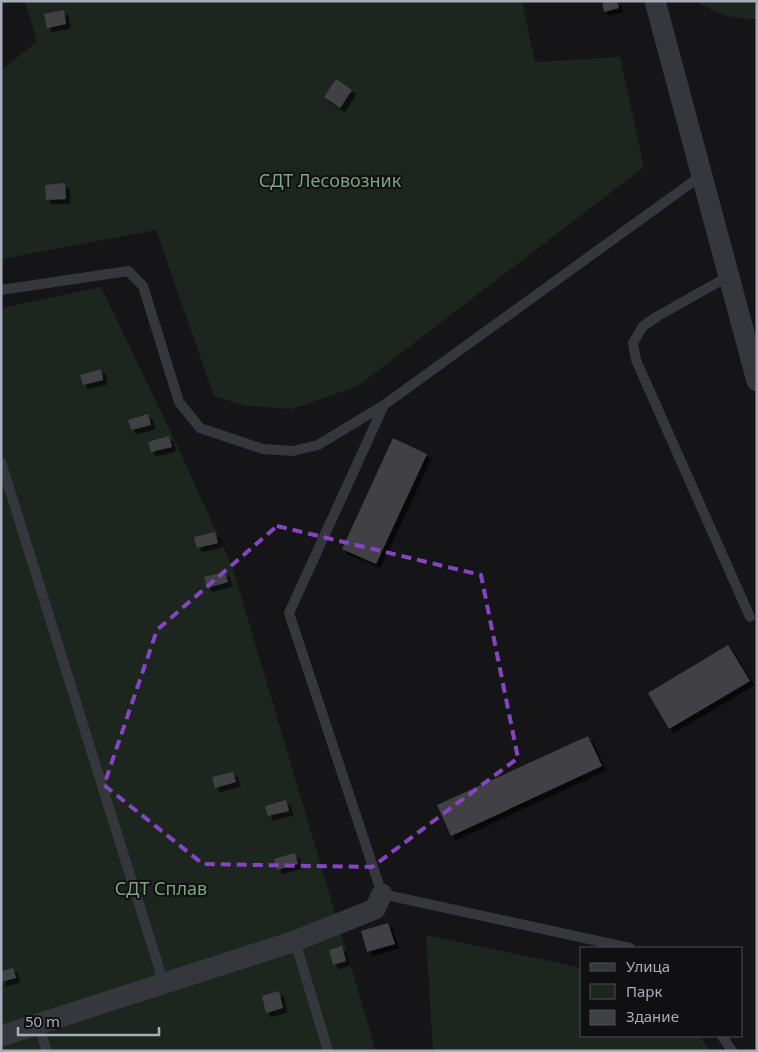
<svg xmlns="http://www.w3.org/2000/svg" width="758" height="1052" viewBox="0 0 758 1052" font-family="'Noto Sans',sans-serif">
<defs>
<filter id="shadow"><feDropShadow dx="4.5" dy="4.5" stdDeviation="0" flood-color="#0009"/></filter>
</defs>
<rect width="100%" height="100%" fill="#151517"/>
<path fill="#1d261e" d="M25,1h497l13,61 85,-5 24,110 -286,219 -66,23 -46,-3 -32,-10 -58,-166 -155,29v-189l36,-28z
M695,1h62v18c-24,1 -42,-6 -62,-18z
M101,287l76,158 56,124 143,482h-375v-743z
M426,935l156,33v68h118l10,15h-277z"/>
<path fill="#3f4044" filter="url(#shadow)" d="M602,1h15l2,7 -15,4z
M64,10l2,14 -19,4 -3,-14z
M336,79l16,11 -12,18 -16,-11z
M65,183l1,16 -20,1 -1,-15z
M101,369l2,11 -20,5 -3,-10z
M148,414l3,11 -20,5 -3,-10z
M169,436l3,11 -21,5 -3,-10z
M393,438l34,16 -51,110 -34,-15z
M215,532l3,11 -21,5 -3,-11z
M225,572l3,10 -21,6 -3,-11z
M728,645l22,36 -81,48 -21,-36z
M588,736l14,30 -151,70 -14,-31z
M233,772l3,10 -21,6 -3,-11z
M286,800l3,11 -21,5 -3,-10z
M295,853l3,11 -21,6 -3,-11z
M388,923l7,21 -28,8 -6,-21z
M342,946l4,15 -13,4 -4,-15z
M13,968l3,10 -15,4v-11z
M279,991l4,17 -17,5 -4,-17z"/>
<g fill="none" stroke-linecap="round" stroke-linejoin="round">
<path stroke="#36373d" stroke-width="10" d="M729,276l-71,40 -15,10 -10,17 3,17 114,257
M1,290l127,-19 15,15 36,116 21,26 63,21 30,2 25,-6 66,-40
M1,462l163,522
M295,941l33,110
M630,948l-248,-54 -93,-281 95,-208 318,-230
M38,1024l9,27
M722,1036l10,15"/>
<path stroke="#36373d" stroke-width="21" d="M655,1l102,380
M1,1036l294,-95 80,-32 7,-15"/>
</g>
<path fill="none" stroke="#8446be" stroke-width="4" stroke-dasharray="10 6" stroke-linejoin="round" d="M277,526l204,49 37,183 -146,109 -169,-3 -99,-79 53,-155z"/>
<g text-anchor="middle" stroke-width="4" stroke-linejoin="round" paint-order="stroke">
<g font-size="18" fill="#7ba57d" stroke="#101012">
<text x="330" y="187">СДТ Лесовозник</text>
<text x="161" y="895">СДТ Сплав</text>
</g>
</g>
<rect width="758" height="1052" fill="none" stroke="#a6acb8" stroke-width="5"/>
<rect x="580" y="947" width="162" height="90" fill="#101012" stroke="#4c4e54"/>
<rect x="590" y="963" width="25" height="8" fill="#36373d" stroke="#4c4e54"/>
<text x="626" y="972" font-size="15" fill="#a6acb8">Улица</text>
<rect x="590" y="984" width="25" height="15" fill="#1d261e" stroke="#4c4e54"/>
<text x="626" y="997" font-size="15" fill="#a6acb8">Парк</text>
<rect x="590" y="1010" width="25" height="15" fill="#3f4044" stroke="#4c4e54"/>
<text x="626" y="1022" font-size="15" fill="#a6acb8">Здание</text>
<path d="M18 1027v8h141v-8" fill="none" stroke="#a6acb8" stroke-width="2.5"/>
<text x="25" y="1027" font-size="15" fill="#a6acb8" stroke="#101012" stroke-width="4" paint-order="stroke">50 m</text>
</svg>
